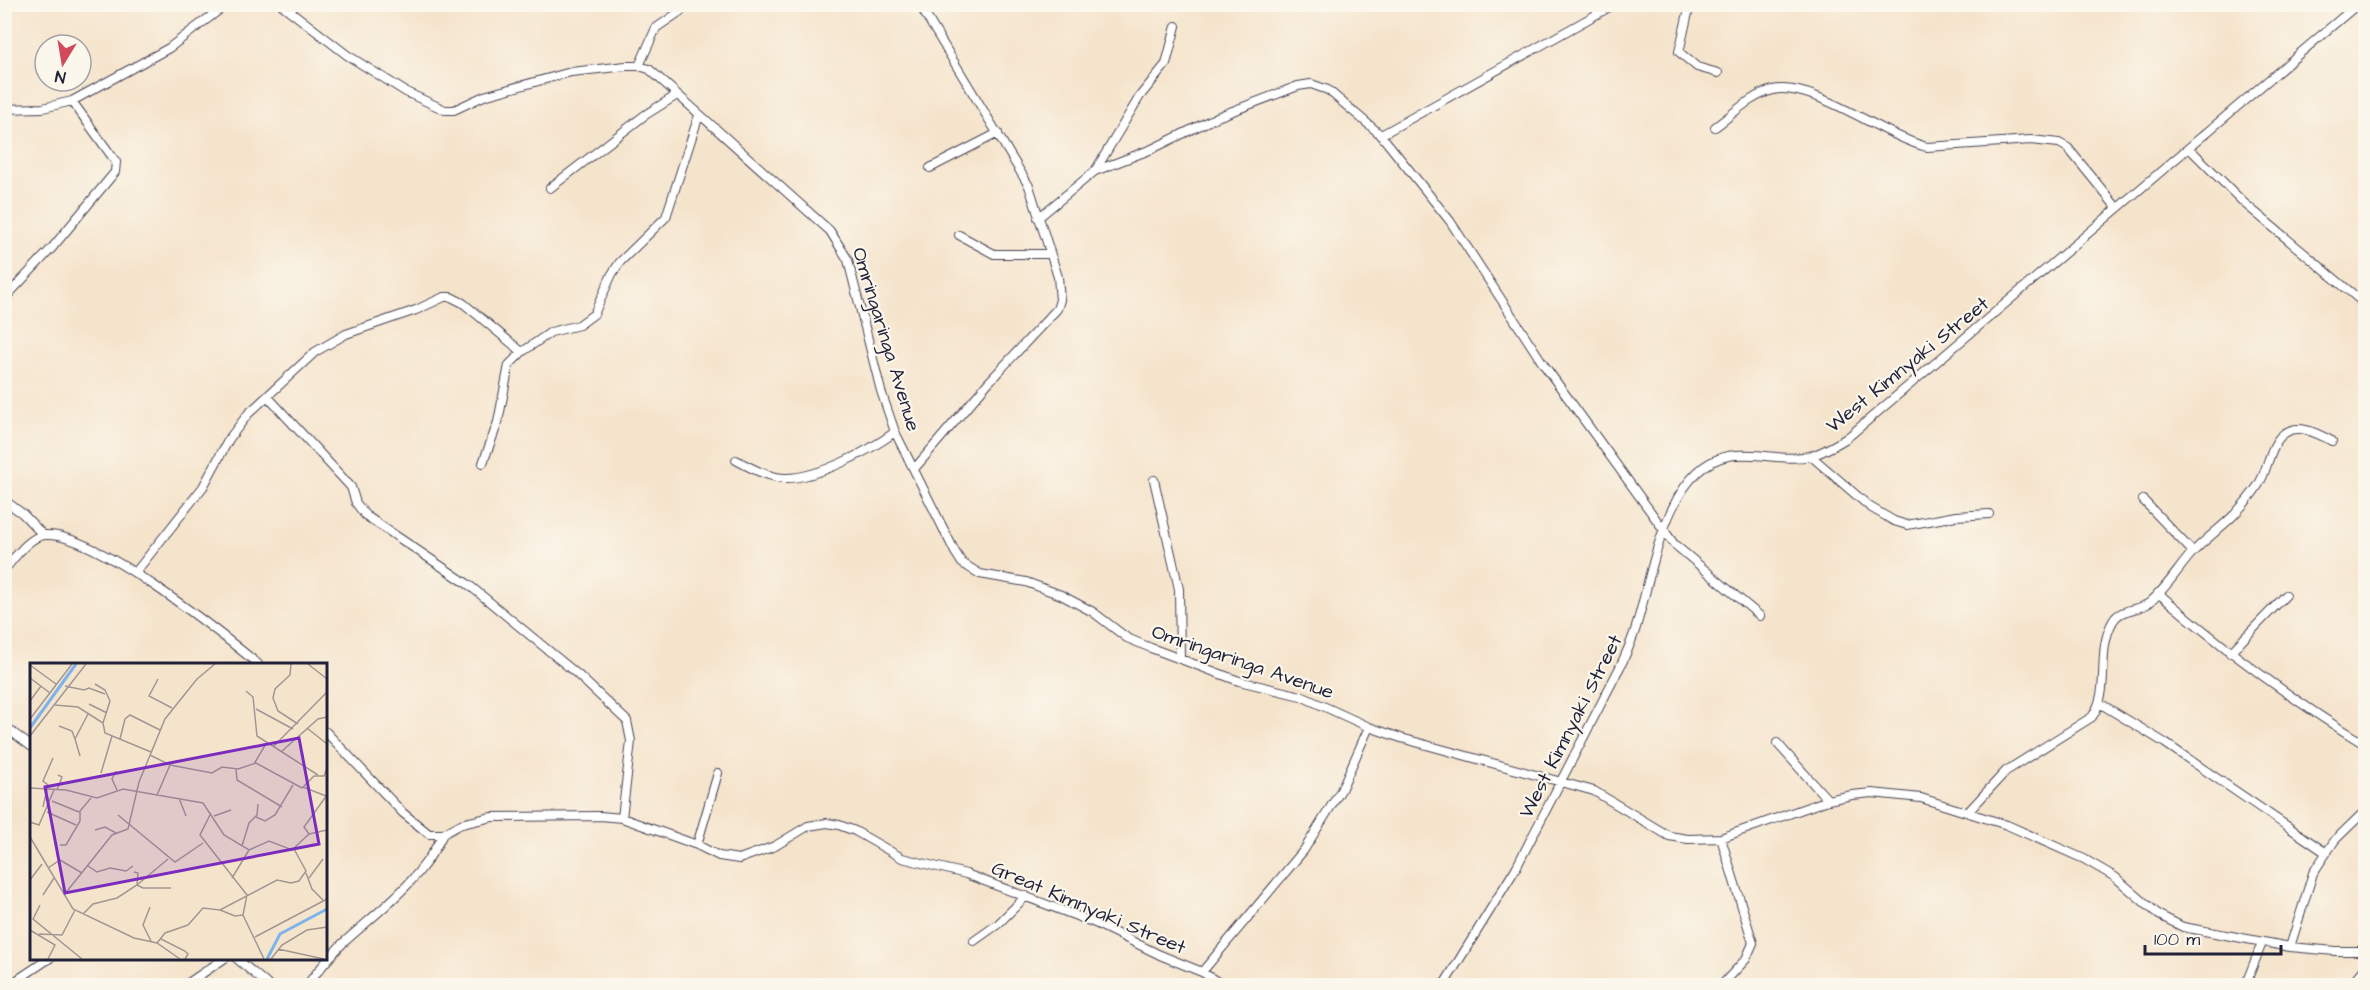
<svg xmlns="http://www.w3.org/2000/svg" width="2370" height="990" viewBox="0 0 2370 990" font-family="'Architects Daughter',sans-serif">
<rect width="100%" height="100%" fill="#fbf7ec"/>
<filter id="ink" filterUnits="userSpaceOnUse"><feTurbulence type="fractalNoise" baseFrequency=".0167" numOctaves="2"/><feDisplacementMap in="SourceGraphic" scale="12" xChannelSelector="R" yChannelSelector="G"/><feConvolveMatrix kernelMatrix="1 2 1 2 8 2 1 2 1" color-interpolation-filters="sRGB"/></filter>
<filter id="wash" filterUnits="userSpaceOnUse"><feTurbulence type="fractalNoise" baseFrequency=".008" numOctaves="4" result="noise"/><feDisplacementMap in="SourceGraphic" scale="24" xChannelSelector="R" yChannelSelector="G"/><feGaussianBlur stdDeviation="1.35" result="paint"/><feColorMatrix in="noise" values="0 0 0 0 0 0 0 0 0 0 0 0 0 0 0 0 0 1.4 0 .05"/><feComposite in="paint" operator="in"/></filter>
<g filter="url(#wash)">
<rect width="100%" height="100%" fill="#f5e4cc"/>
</g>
<g filter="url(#ink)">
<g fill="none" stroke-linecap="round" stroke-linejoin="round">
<g stroke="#423f51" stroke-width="10">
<path id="street" d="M281,4l66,51 59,37 39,18h9l30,-14 87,-24 55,-6h13l10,3 181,162 18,29 33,131 14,41 60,120 7,11 18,11 46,8 35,13 32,17 34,26 24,10 88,33 62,15 68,31 32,11 193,53 75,45 19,3 33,-1 107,-38 24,-5 20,-2 49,5 86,27 77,34 31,18 44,38 24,12 107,20 45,4h31
M1690,4l-11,48 18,15 21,6
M639,66l17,-38 35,-24
M4,109l39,-1 29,-7 97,-53 58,-44
M1715,127c17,-12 36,-32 58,-37 40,-9 112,47 154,57l104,-7 28,3 9,5 49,60
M1381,135l234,-131
M2190,149l54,54 122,102
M930,168l68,-35
M1095,171l45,-75 26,-32 10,-38
M550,188l95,-73 32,-20
M1038,218l57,-47 57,-22 65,-32 81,-31 13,-2 17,6 53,45 69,86 94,144 130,179 86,72
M959,235l35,19h55
M4,299l48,-51 63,-76 1,-10 -44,-61
M268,397l83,90 5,16 9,12 104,70 108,89 50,47 4,20 -9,77
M1811,456l59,51 24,14 13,4 49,-9 33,-2
M736,460c15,8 31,17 48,18 33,1 85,-27 111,-46
M483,463l15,-41 11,-57 13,-13 29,-20 28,-7 15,-11 18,-40 8,-12 46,-45 33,-102
M915,468l72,-84 70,-75 3,-9 -2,-23 -29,-91 -110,-182
M1154,480l25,109 1,70
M4,500l19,14 20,21
M2143,500l50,52
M4,570c10,-11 25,-34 41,-35 48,-4 174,97 213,129
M135,573l68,-86 26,-48 19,-25 67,-62 31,-18 70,-24 28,-13h7l12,6 59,49
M2158,593c67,57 132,106 208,152
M2230,653l56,-58
M2101,704l64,39 160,109
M4,726l28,21
M326,732l77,81 26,21h14l18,-10 31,-7 108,-1 22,2 75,27 22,11 20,3 36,-13 33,-20 19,-3 12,2 16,6 47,27 64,16 129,49 65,32 42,17 22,14
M4,738l8,-6
M1777,743l51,57
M1969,811l37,-40 86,-54c20,-29 3,-64 21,-96 7,-13 25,-10 36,-18 17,-14 28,-33 42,-49 13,-14 30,-26 44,-40 9,-10 19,-21 25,-32 8,-14 11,-41 25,-49 15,-10 33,1 47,8
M697,845l21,-72
M974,941l24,-17 28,-28
M2290,947l23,-74 22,-33 31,-30
M236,958l33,28
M1202,972l102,-122 37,-60 28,-63
M8,986l42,-28
M184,986l41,-28
M306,986c12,-15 24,-30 37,-43 38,-34 77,-61 100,-109
M1443,986l73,-118 104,-201c7,-15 14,-30 18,-47 15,-50 29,-152 90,-164 27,-5 55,6 82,0 13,-3 26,-12 37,-18l511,-434
M1721,986l25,-27 7,-16 -32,-105
M2245,986l17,-43
M2350,986l16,-19"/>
</g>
<use href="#street" stroke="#fff" stroke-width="8"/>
</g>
</g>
<g text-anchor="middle" stroke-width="4.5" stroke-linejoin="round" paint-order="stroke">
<g font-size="20" fill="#22223b" stroke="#fbf7ec">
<text transform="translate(887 339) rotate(73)" y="7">Omringaringa Avenue</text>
<text transform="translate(1907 364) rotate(-39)" y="7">West Kimnyaki Street</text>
<text transform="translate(1243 661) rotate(19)" y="7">Omringaringa Avenue</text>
<text transform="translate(1570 726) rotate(-63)" y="7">West Kimnyaki Street</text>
<text transform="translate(1089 907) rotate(23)" y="7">Great Kimnyaki Street</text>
</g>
</g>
<g transform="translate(30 663)">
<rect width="297" height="297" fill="#f5e4cc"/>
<path fill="none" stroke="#7db3ec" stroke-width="3" d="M0,65l46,-64M237,296l13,-25 47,-25"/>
<path fill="none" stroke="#a19692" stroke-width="1.5" d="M261,1l-1,11 -15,14 -2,9 5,13 20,13M278,1l19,15M0,2l26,19M0,15l20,15M128,16l-9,17 23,12M65,21l10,6 5,11 -7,22M35,23l19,4 5,-2 16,6M216,28l7,6 4,39 61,39M0,38l11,-15M59,41l18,9M25,42l23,2 25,16 2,10 46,19M226,46l37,20M0,56l42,-55M29,63l13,5 3,8M277,65l20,16M0,73l56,-72M90,76l5,-20 5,-4 30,15M244,83l53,-54M252,88l36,-32 9,-2M120,92l20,10 42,8 10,-6 16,2 18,-6 46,25 12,-12h10l3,-8M50,93l-5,-17 13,-25M224,101l13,-22M206,106l1,11 45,27M86,108l-4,8 5,11M71,110l11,-37M273,124l23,9M0,125l36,2 31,8 26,-9 80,14 21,32 25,15 20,-9 23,9 17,-16 18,-4M27,127l5,-13 -4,-2M127,132l13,-30M149,135l7,18M22,138l27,11M13,144l5,-22 -5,-4 10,-23M17,149l29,13M181,150l-11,22 47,60 -4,20 21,44M88,152l57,47 28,-19M184,153l17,-6M226,154l9,4 10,-6 18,-30M0,159l9,3 15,-35M65,167l10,-3 11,6M279,171l-5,-7 23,-32M0,174l43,72 61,29 23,5 23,16M30,182h6l14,-24v-10l11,-13M212,183l7,-23 8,-8 1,-11M58,203l9,6 13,-4 16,3 7,-5M18,205l12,-8 22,13M104,209l4,1 -1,12 6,3h28M276,210l6,16 11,11M202,215l17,-28M279,215l14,-19M0,217l12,-16M13,232l11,-17M34,232l48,-60 16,-6 11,-47 26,-63 32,-40 18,-15M10,242l-7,14 49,40M120,244l-7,18 8,16M190,247l15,6 8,-1M53,251l10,-10 24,-6 20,-13 31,-26M0,267l25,15 -7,14M9,271l23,1 13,-25M225,274l72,-38M131,276l24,12 3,3 -3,5M127,280l8,-10 23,-8 15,-17 17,2 57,-30 14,3 8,-2 7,-10 -12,-22M248,286l46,10M241,296l11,-14 25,-15 20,-3"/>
<path fill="#7b2cbf" fill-opacity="0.15" stroke="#7b2cbf" stroke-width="3" d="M269,75l20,106 -254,49 -20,-106z"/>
<rect width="297" height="297" fill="none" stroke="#22223b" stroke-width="3"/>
</g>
<rect width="2370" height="990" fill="none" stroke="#fbf7ec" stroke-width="24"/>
<g transform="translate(63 63) rotate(191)"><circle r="28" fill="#fbf7ec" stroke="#a4a2a5" stroke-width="1.5"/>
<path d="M0-4.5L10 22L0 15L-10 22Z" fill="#d1495b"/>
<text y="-9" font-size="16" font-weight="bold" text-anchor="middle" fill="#22223b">N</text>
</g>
<path d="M2145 945v9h136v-9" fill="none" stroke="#22223b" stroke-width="3"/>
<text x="2154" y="945" font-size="18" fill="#22223b" stroke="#fbf7ec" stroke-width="4.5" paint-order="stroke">100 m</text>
</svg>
